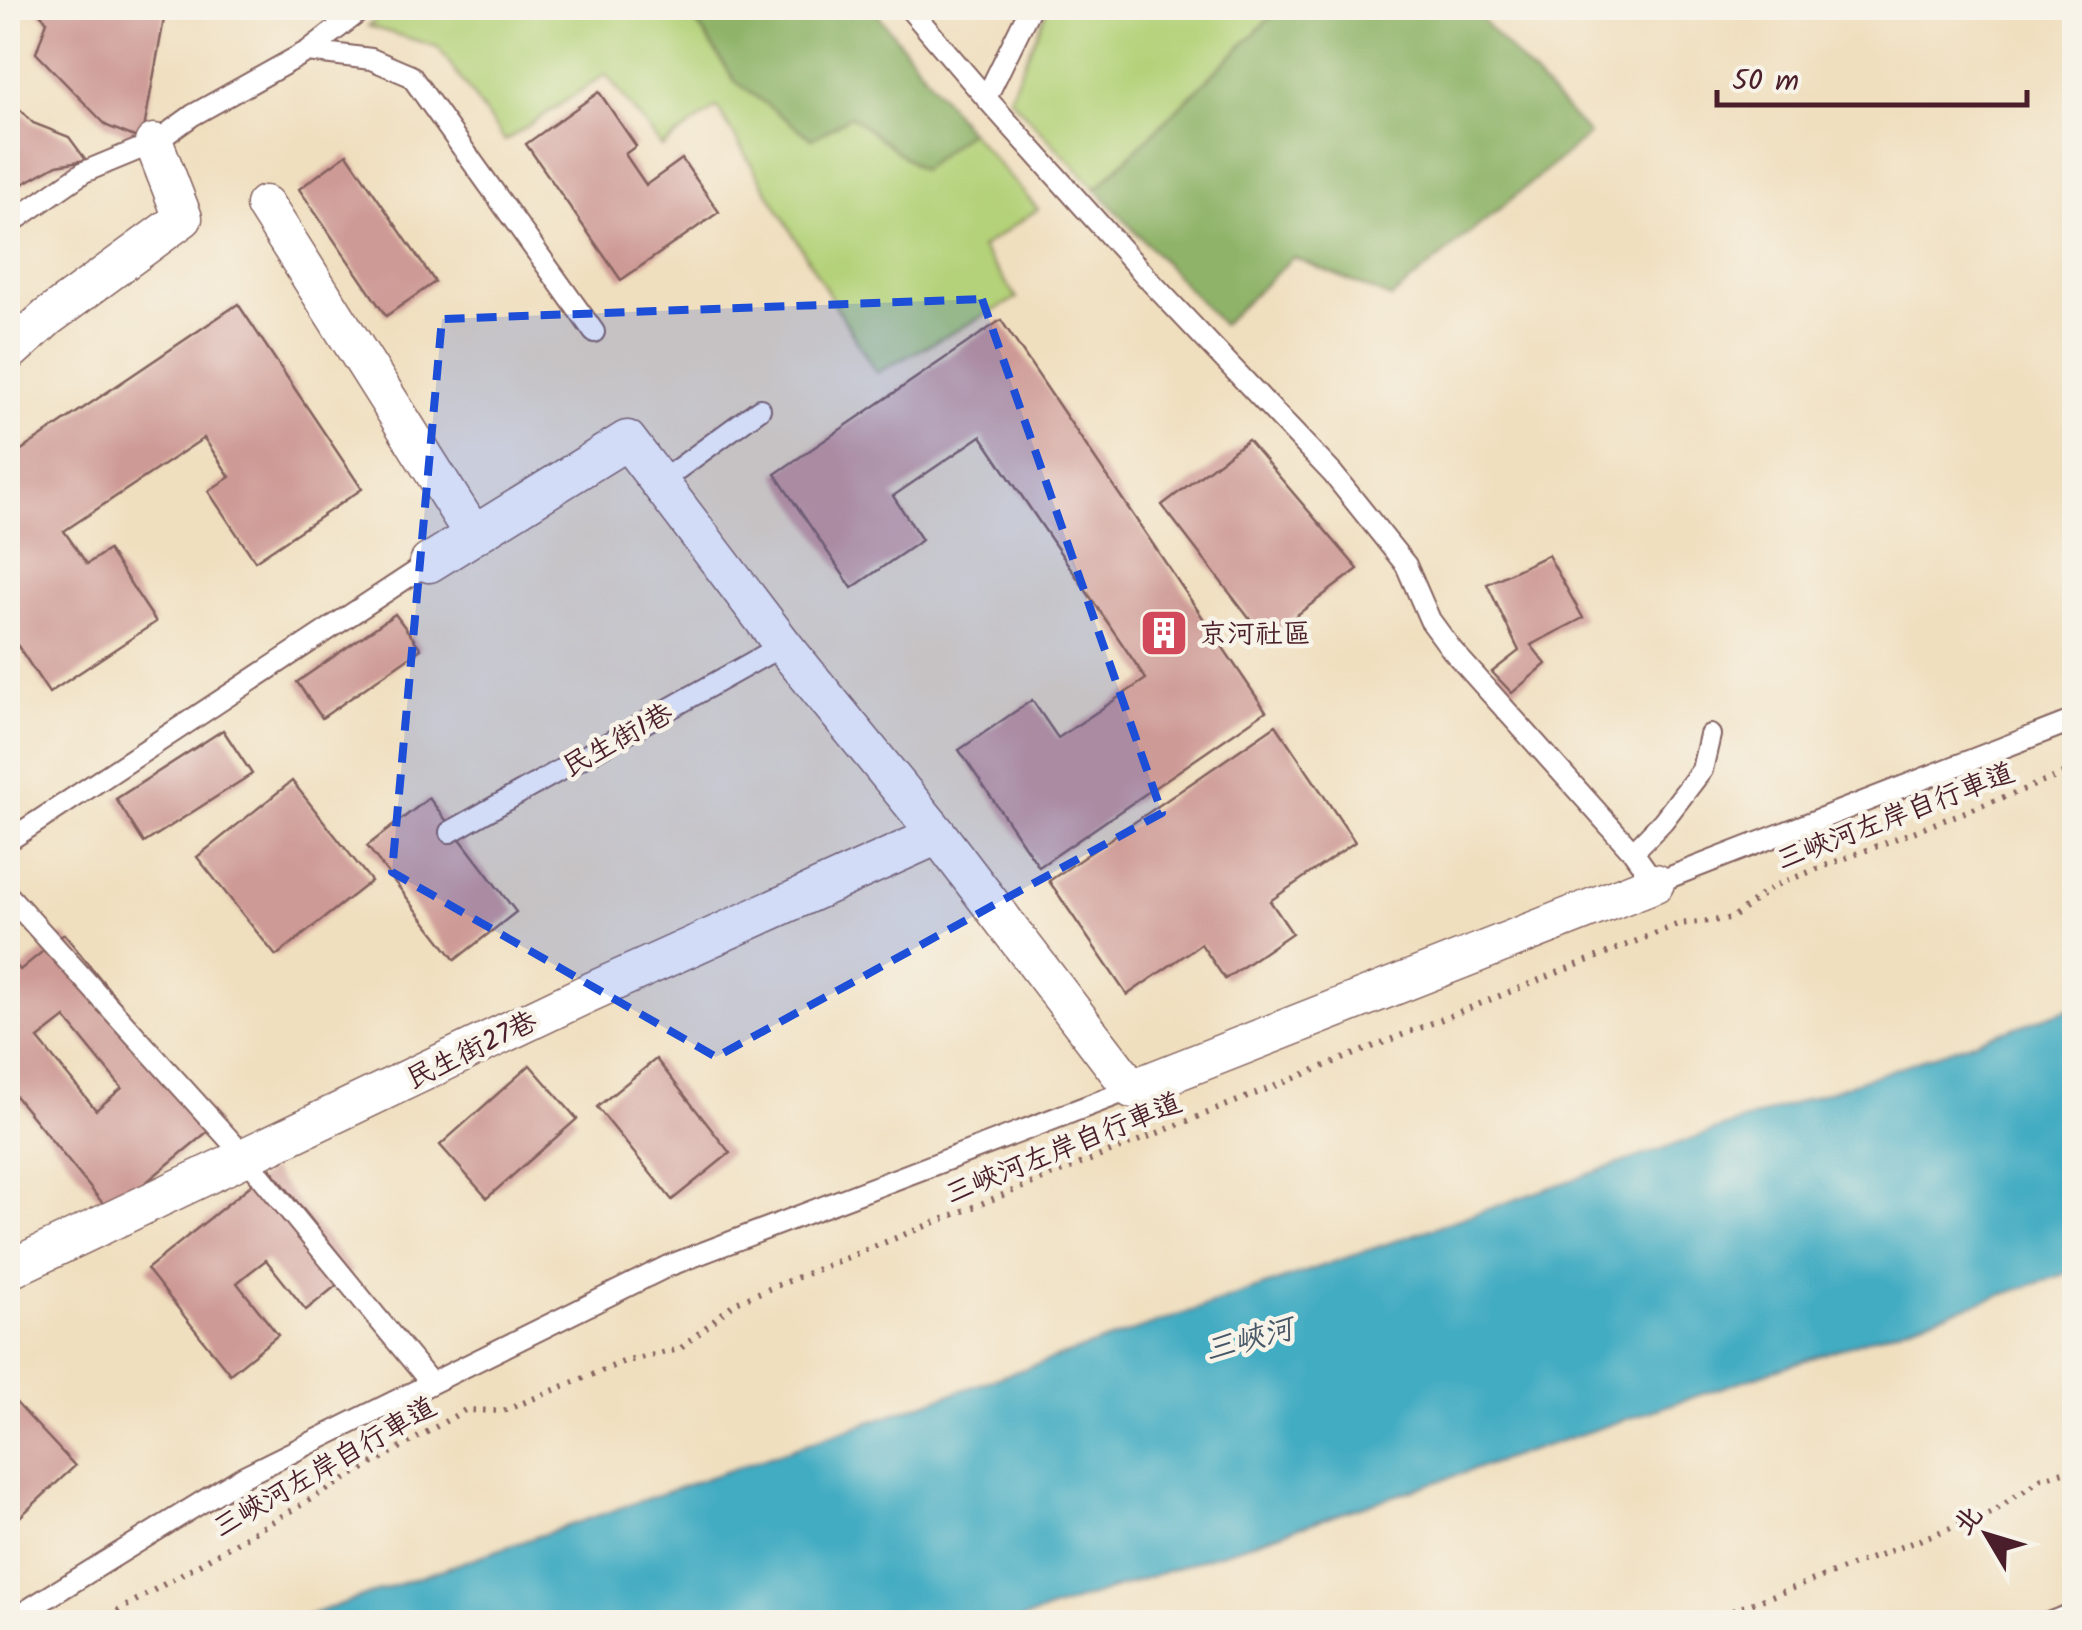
<svg xmlns="http://www.w3.org/2000/svg" width="2082" height="1630" viewBox="0 0 2082 1630" font-family="Kalam,'LXGW WenKai TC',sans-serif">
<rect width="100%" height="100%" fill="#f7f3e8"/>
<filter id="ink" filterUnits="userSpaceOnUse"><feTurbulence type="fractalNoise" baseFrequency=".01" numOctaves="2"/><feDisplacementMap in="SourceGraphic" scale="20" xChannelSelector="R" yChannelSelector="G"/><feConvolveMatrix kernelMatrix="1 2 1 2 8 2 1 2 1" color-interpolation-filters="sRGB"/></filter>
<filter id="wash" filterUnits="userSpaceOnUse"><feTurbulence type="fractalNoise" baseFrequency=".0048" numOctaves="4" result="noise"/><feDisplacementMap in="SourceGraphic" scale="40" xChannelSelector="R" yChannelSelector="G"/><feGaussianBlur stdDeviation="2.25" result="paint"/><feColorMatrix in="noise" values="0 0 0 0 0 0 0 0 0 0 0 0 0 0 0 0 0 1.4 0 .05"/><feComposite in="paint" operator="in"/></filter>
<g filter="url(#wash)">
<rect width="100%" height="100%" fill="#f0dfbf"/>
<path fill="#b4d279" stroke="#7f7852" stroke-width="2.5" d="M392,8h295l48,73 116,35 70,54 48,-39 69,78 -57,39 36,50 -141,75 -159,-266 -55,40 -56,-73 -101,67 -67,-94 -70,-21z
M1048,8h232l-184,181 -87,-92z"/>
<path fill="#8fb469" stroke="#6c6a4a" stroke-width="2.5" d="M687,8h186l96,123 -48,39 -70,-54 -39,23 -77,-58z
M1280,8h191l118,127 -198,163 -98,-41 -71,68 -126,-136z"/>
<path fill="#43acc2" stroke="#466676" stroke-width="2.5" d="M2074,1007v264l-1061,351h-724z"/>
<g id="blocks">
<path fill="#ce9a95" fill-rule="evenodd" d="M34,8h132l-24,132 -35,-14 -71,-73 11,-32z
M599,92l37,54 -11,8 21,31 36,-26 37,53 -98,68 -95,-136z
M16,105l17,18 36,14 17,23 -29,5 -49,27v-82z
M347,154l88,128 -49,34 -87,-127z
M238,304l124,185 -107,72 -47,-70 22,-14 -26,-39 -140,93 23,33 21,-14 48,72 -107,71 -41,-62v-60l5,-4 -5,-8v-100z
M1001,320l265,391 -227,156 -80,-117 73,-50 26,38 88,-59 -165,-243 -88,60 29,44 -70,48 -77,-114z
M1248,440l110,129 -93,70 -103,-134z
M1548,555l35,63 -52,27 15,19 -34,29 -20,-21 27,-21 -32,-67z
M395,614l26,35 -99,69 -25,-36z
M1276,725l79,117 -85,59 22,32 -67,46 -24,-35 -74,51 -78,-114z
M223,730l29,44 -108,69 -28,-44z
M292,781l79,100 -95,75 -79,-99z
M429,798l87,114 -61,48 -88,-114z
M64,934l154,189 -108,89 -102,-125v-125l3,-3 9,11zM65,1018l57,70 -26,22 -58,-71z
M656,1059l74,94 -58,47 -75,-93z
M530,1065l47,54 -90,79 -47,-53z
M271,1169l82,103 -47,38 -40,-50 -17,13 -12,10 41,52 -48,39 -83,-105z
M8,1394l67,72 -67,62z"/>
</g>
</g>
<g filter="url(#ink)">
<use href="#blocks" fill-opacity="0" stroke="#84625f" stroke-width="2.5"/>
<g fill="none" stroke-linecap="round" stroke-linejoin="round">
<g stroke="#84625f" stroke-width="24">
<path id="lane" d="M909,8l77,90 165,184 182,192 73,91 24,55 22,30 181,202 22,31 419,-163
M308,51l63,8 40,17 183,256
M986,98l44,-90
M8,225l76,-53 70,-29 39,-28 115,-64 56,-43
M660,482l100,-73
M450,832l333,-187
M8,841l421,-278
M1633,852l30,-31 39,-51 8,-35
M8,895l238,263 184,224
M8,1622l236,-146 424,-210 464,-177
M2051,1622l23,-9"/>
</g>
<g stroke="#84625f" stroke-width="41">
<path id="street" d="M265,205l208,329
M8,353l40,-36 135,-99 -29,-75
M429,563l198,-123 156,205 155,190 194,254 523,-206
M8,1270l576,-275 354,-160"/>
</g>
<path stroke="#84625f" stroke-width="6" stroke-dasharray="2.5 8" stroke-linecap="butt" d="M99,1622l366,-212 38,1 120,-49 57,-13 56,-47 943,-378 52,-5 42,-33 301,-116
M1703,1622l290,-110 49,-34 32,-9"/>
<use href="#lane" stroke="#fff" stroke-width="20"/>
<use href="#street" stroke="#fff" stroke-width="38"/>
</g>
</g>
<path fill="#1d4ed8" fill-opacity="0.2" stroke="#1d4ed8" stroke-width="8" stroke-dasharray="20 12" stroke-linejoin="round" d="M982,299l180,514 -446,244 -324,-185 50,-553z"/>
<defs>
<g id="building-square" transform="scale(2.5)"><rect x="-9" y="-9" width="18" height="18" rx="4" fill="#d1495b" stroke="#f7f3e8"/><path d="M-4-6H4V6H1V3H-1V6H-4ZM-2.5-4.3h1.7v1.8h-1.7ZM.8-4.3h1.7v1.8H.8ZM-2.5-1h1.7V.8h-1.7ZM.8-1h1.7V.8H.8Z" fill="#fff"/></g>
</defs>
<g fill-rule="evenodd">
<use href="#building-square" x="1164" y="633"/>
</g>
<g text-anchor="middle" stroke-width="9" stroke-linejoin="round" paint-order="stroke">
<g font-size="28" fill="#4a1f2b" stroke="#f7f3e8" text-anchor="start">
<text x="1199" y="643">京河社區</text>
</g>
<g font-size="28" fill="#4a1f2b" stroke="#f7f3e8">
<text transform="translate(617 739) rotate(-29)" y="10">民生街1巷</text>
<text transform="translate(1895 815) rotate(-21)" y="10">三峽河左岸自行車道</text>
<text transform="translate(471 1049) rotate(-26)" y="10">民生街27巷</text>
<text transform="translate(1063 1147) rotate(-22)" y="10">三峽河左岸自行車道</text>
<text transform="translate(324 1466) rotate(-30)" y="10">三峽河左岸自行車道</text>
</g>
<g font-size="30" font-style="italic" fill="#475767" stroke="#f7f3e8">
<text transform="translate(1249 1339) rotate(-15)" y="10">三峽河</text>
</g>
</g>
<rect width="2082" height="1630" fill="none" stroke="#f7f3e8" stroke-width="40"/>
<g transform="translate(1987 1535) rotate(308)" stroke="#f7f3e8" stroke-width="8" paint-order="stroke">
<path d="M0-8L18 38L0 25L-18 38Z" fill="#4a1f2b"/>
<text y="-15" font-size="28" font-weight="bold" text-anchor="middle" fill="#4a1f2b">北</text>
</g>
<path d="M1717 90v15h310v-15" fill="none" stroke="#4a1f2b" stroke-width="5"/>
<text x="1732" y="90" font-size="30" fill="#4a1f2b" stroke="#f7f3e8" stroke-width="8" paint-order="stroke">50 m</text>
</svg>
